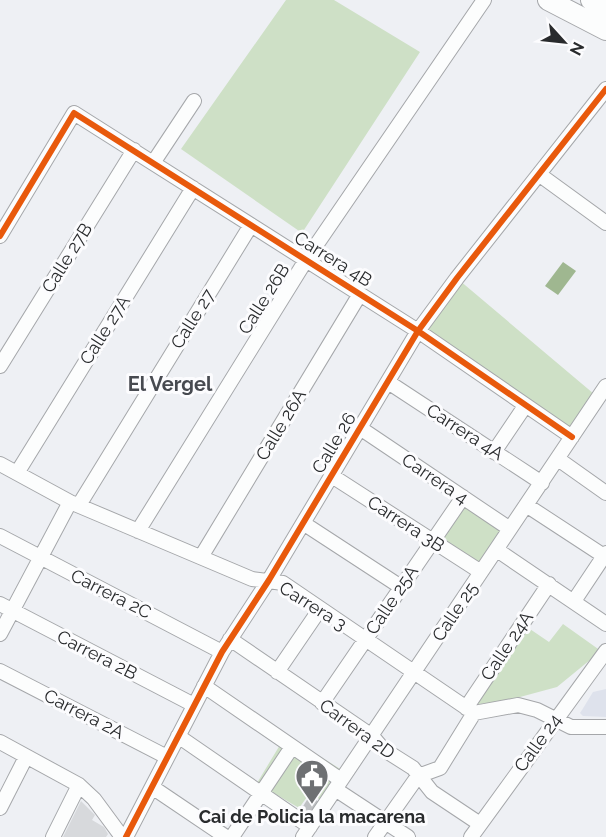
<svg xmlns="http://www.w3.org/2000/svg" width="606" height="837" viewBox="0 0 606 837" font-family="Raleway,sans-serif">
<rect width="100%" height="100%" fill="#eef0f4"/>
<path fill="#dee2ec" d="M606,689v28l-23,-1 -3,-3 2,-3 11,-18z"/>
<path fill="#cee0c6" d="M286,0h48l86,52 -118,181 -121,-84z
M459,280l135,114 -25,40 -150,-103z
M464,500l45,30 -26,38 -45,-29z
M563,624l38,27 -44,36 -59,16 -20,1 46,-79 25,17z
M286,735l59,37 -20,31 -15,-10 -11,15 -42,-25z"/>
<path fill="#9fb790" d="M563,262l13,9 -18,24 -13,-9z"/>
<path fill="#0003" d="M310,795l10,8 -9,14 -9,-9z"/>
<path fill="#d7d9dc" d="M81,801l14,14 -3,5 12,7 4,7 -2,3h-43z"/>
<g fill="none" stroke-linecap="round" stroke-linejoin="round">
<g stroke="#a5a7aa" stroke-width="16">
<path id="street" d="M153,163l41,-62
M540,175l66,48
M0,236l74,-123 344,218 154,106
M0,366l134,-216
M388,382l154,101
M360,428l150,101
M494,452l31,-46
M558,459l48,34
M0,464l70,38 182,77 31,4 191,130
M17,473l176,-285
M332,476l149,96
M79,505l172,-280
M526,505l78,51
M303,523l98,64
M138,531l168,-271 178,-260
M0,536l222,116
M497,550l109,74
M201,557l159,-263
M574,601l32,-48
M0,604l194,101
M0,634l70,-132
M230,639l142,97 11,13 30,19 19,24 48,32
M0,671l167,86
M277,672l43,-63
M204,686l137,94
M322,703l141,-206
M466,708l83,-124
M474,713l44,-8 19,5 34,17h35
M178,736l132,91
M0,742l79,43 15,14 28,38
M152,787l74,50
M335,789l73,48
M0,808l26,-51
M53,837l26,-52
M126,837l96,-185 47,-72 149,-249 39,-53 149,-189
M232,837l60,-90
M303,837l303,-451
M375,837l43,-61 22,-8 34,-55
M471,837l135,-186"/>
</g>
<g stroke="#a5a7aa" stroke-width="22">
<path id="secondary" d="M548,0l58,30
M591,0l15,9"/>
</g>
<use href="#street" stroke="#fcfdfd" stroke-width="14"/>
<use href="#secondary" stroke="#fcfdfd" stroke-width="20"/>
<g stroke="#fcfcfe" stroke-width="10">
<path id="cycleway" d="M0,236l74,-123 344,218 154,106
M126,837l96,-185 47,-72 149,-249 39,-53 149,-189"/>
</g>
<use href="#cycleway" stroke="#e8590c" stroke-width="6"/>
</g>
<defs>
<g id="civic-pin" transform="scale(1.725)"><path d="M0 17L-7.5 6A9.5 9.5 0 1 1 7.5 6Z" fill="#6e7073" stroke="#fcfcfe"/><path d="M-.6-6.5H3V-4.5H.6V-3L4-1V1h2V6H-6V1h2V-1L-.6-3ZM-1.2 2.5V6h2.4V2.5Z" fill="#fff"/></g>
</defs>
<g fill-rule="evenodd">
<use href="#civic-pin" x="312" y="776"/>
</g>
<g text-anchor="middle" stroke-width="6" stroke-linejoin="round" paint-order="stroke">
<g font-size="18" fill="#292b2d" stroke="#fcfcfe">
<text transform="translate(67 258) rotate(-58)" y="6">Calle 27B</text>
<text transform="translate(333 259) rotate(32)" y="6">Carrera 4B</text>
<text transform="translate(264 299) rotate(-58)" y="6">Calle 26B</text>
<text transform="translate(193 319) rotate(-58)" y="6">Calle 27</text>
<text transform="translate(105 330) rotate(-58)" y="6">Calle 27A</text>
<text transform="translate(281 425) rotate(-59)" y="6">Calle 26A</text>
<text transform="translate(465 432) rotate(33)" y="6">Carrera 4A</text>
<text transform="translate(334 443) rotate(-59)" y="6">Calle 26</text>
<text transform="translate(435 479) rotate(34)" y="6">Carrera 4</text>
<text transform="translate(406 524) rotate(33)" y="6">Carrera 3B</text>
<text transform="translate(111 594) rotate(27)" y="6">Carrera 2C</text>
<text transform="translate(392 600) rotate(-56)" y="6">Calle 25A</text>
<text transform="translate(313 606) rotate(32)" y="6">Carrera 3</text>
<text transform="translate(455 612) rotate(-56)" y="6">Calle 25</text>
<text transform="translate(507 646) rotate(-56)" y="6">Calle 24A</text>
<text transform="translate(97 655) rotate(27)" y="6">Carrera 2B</text>
<text transform="translate(84 714) rotate(27)" y="6">Carrera 2A</text>
<text transform="translate(357 729) rotate(36)" y="6">Carrera 2D</text>
<text transform="translate(538 743) rotate(-54)" y="6">Calle 24</text>
</g>
<g font-size="18" font-weight="bold" fill="#292b2d" stroke="#fcfcfe">
<text x="312" y="823">Cai de Policia la macarena</text>
</g>
<g font-size="20" font-weight="bold" fill="#474a50" stroke="#fcfcfe">
<text x="170" y="391">El Vergel</text>
</g>
</g>
<g transform="translate(564 42) rotate(117)" stroke="#fcfcfe" stroke-width="4.5" paint-order="stroke">
<path d="M0-4.5L10 22L0 15L-10 22Z" fill="#292b2d"/>
<text y="-9" font-size="16" font-weight="bold" text-anchor="middle" fill="#292b2d">N</text>
</g>
</svg>
